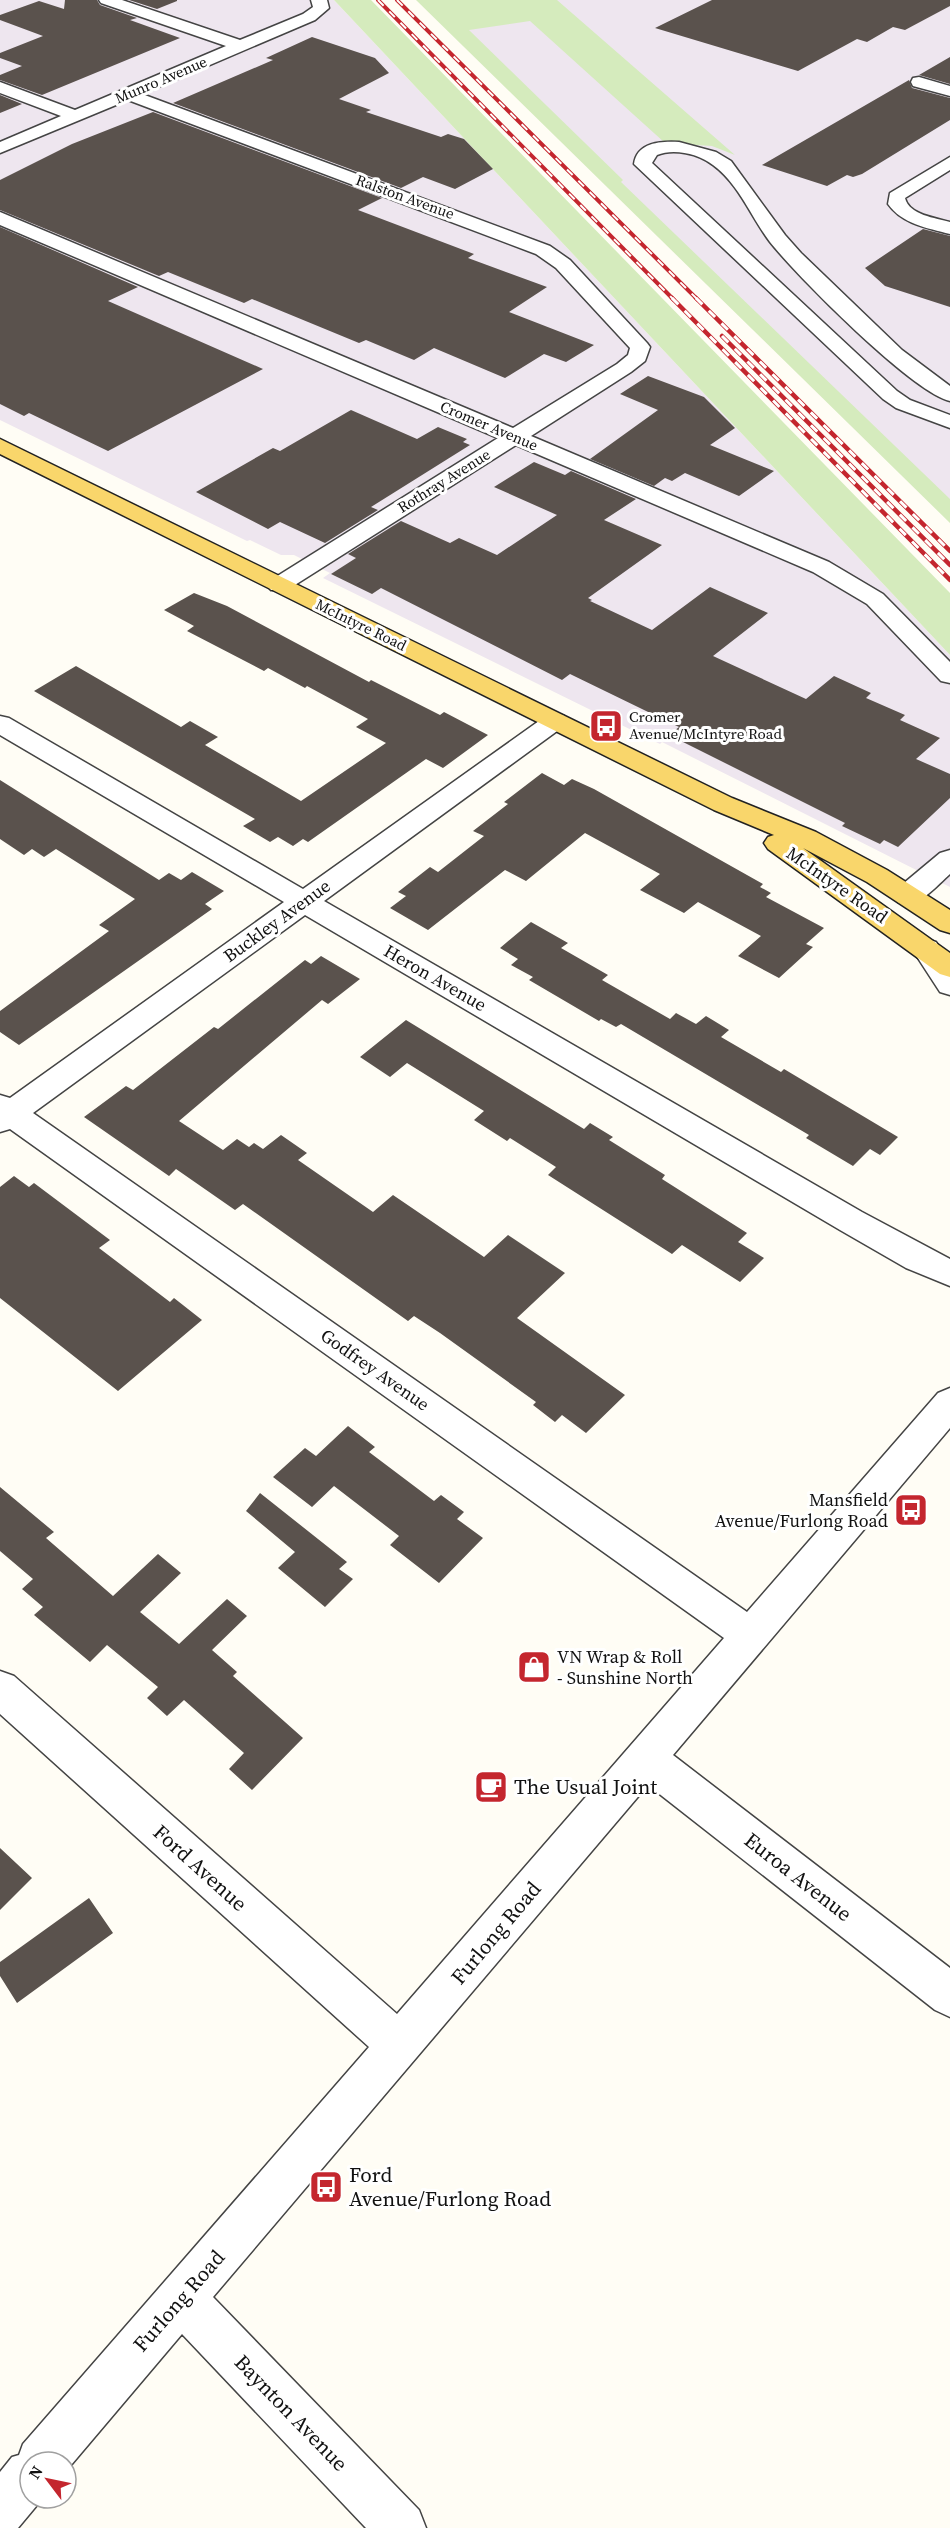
<svg xmlns="http://www.w3.org/2000/svg" width="950" height="2528" viewBox="0 0 950 2528" font-family="'Source Serif 4',serif">
<rect width="100%" height="100%" fill="#fffdf5"/>
<path fill="#eee6ef" d="M0,0h334l616,655v232l-288,-145 -2,2 -337,-166 7,-5 -36,-18h-13l-31,-15 -3,1 -247,-121z
M557,0h393v512l-494,-484z"/>
<path fill="#d5ebbd" d="M334,0h37l579,593v62z
M416,0h141l178,155 -23,-9 -47,-3 -135,-122 -61,9 154,150 -2,2 329,317v24z"/>
<path fill="#5a524d" d="M65,0h32l3,5 37,13 -7,2 50,18 -138,57 -42,-15v-5l22,-9 -22,-8v-5l43,-17 -43,-16v-5l39,-14 25,8z
M129,0h48v1l-20,8z
M712,0h238v6l-45,24 -12,-3 -26,15 -10,-3 -59,32 -143,-43z
M312,37l63,21 14,15 -50,26 32,11 -5,2 75,25 7,-3 16,5 29,30 -38,20 -32,-12 -22,11 -228,-85 100,-43 -7,-2z
M950,57v27l-31,-9z
M909,80l3,8 38,10v22l-88,54 -9,3 -6,-2 -20,11 -65,-21z
M0,95l22,9 -22,9z
M153,112l229,86 -24,12 116,44 -6,4 79,29 -38,25 85,33 -28,17 -22,-8 -39,24 -71,-30 -20,12 -48,-20 -7,3 -107,-44 -8,4 -76,-31 -9,4 -159,-66v-30l72,-36z
M0,227l138,60 -30,14 155,68 -155,82 -79,-38 -5,3 -24,-12z
M923,229l27,7v71l-65,-21 -20,-18z
M648,376l56,21 31,31 -25,17 64,26 -35,25 -54,-23 -13,8 -7,-3 -11,8 -64,-27 68,-49 -38,-16z
M351,410l66,29 21,-12 29,12 -4,3 7,3 -99,62 7,3 -53,33 -45,-21 -12,7 -72,-37 77,-44 7,3z
M534,462l31,13 6,-4 65,28 -32,21 58,25 -74,53 4,2 -2,1 62,29 58,-43 58,26 -55,43 93,43 28,-23 37,17 -5,5 39,17 -5,5 40,18 -24,21 34,15v24l-52,49 -14,-7 -4,4 -38,-18 3,-3 -176,-88 10,-8 -109,-53 -8,6 -181,-92 -9,6 -41,-20 25,-16 -8,-4 53,-33 49,22 9,-5 38,17 60,-40 -63,-28z
M194,593l33,13 142,76 2,-2 69,35 4,-3 44,23 -45,33 -17,-9 -118,83 -5,-3 -10,7 -15,-9 -8,5 -27,-16 12,-7 -221,-128 42,-25 105,61 9,-6 28,16 -13,8 96,56 85,-58 -30,-16 12,-8 -61,-33 -2,2 -37,-20 -4,3 -77,-40 7,-5 -30,-16z
M542,773l22,12 8,-6 22,10 169,95 -3,3 11,6 -5,4 58,31 -18,16 7,3 -34,31 -41,-22 23,-20 -63,-34 -14,11 -44,-23 20,-16 -75,-41 -59,48 -21,-11 -77,60 -38,-22 16,-12 -8,-4 32,-25 8,5 46,-36 -11,-5 35,-27 -4,-2z
M0,780l159,100 10,-7 12,7 11,-8 32,19 -19,13 7,5 -193,136 -19,-13v-21l109,-80 -10,-6 36,-26 -79,-50 -12,8 -12,-8 -8,6 -24,-16z
M531,922l37,21 -7,5 47,27 -6,5 68,39 6,-6 20,11 10,-8 23,14 -8,7 60,35 3,-3 114,68 -18,18 -10,-6 -17,17 -47,-28 3,-3 -188,-111 -5,3 -15,-8 -2,2 -70,-41 4,-3 -22,-12 7,-6 -18,-11z
M321,956l39,23 -32,25 -6,-4 -143,121 44,29 14,-11 12,8 5,-4 9,6 18,-14 26,18 -9,7 75,52 20,-17 91,62 24,-22 57,38 -48,45 108,77 -39,38 -24,-18 -7,7 -22,-17 3,-3 -96,-69 -26,-17 -6,5 -165,-117 -8,6 -59,-41 -7,7 -85,-59 42,-31 7,4 81,-63 4,2 87,-69 6,4z
M406,1020l178,109 6,-6 23,14 -4,3 56,35 -3,4 85,54 -9,9 26,16 -24,24 -58,-37 -10,9 -124,-79 8,-8 -46,-29 -3,3 -33,-21 10,-9 -77,-48 -17,14 -30,-20z
M14,1176l15,11 5,-4 76,57 -11,8 71,54 4,-4 28,22 -84,71 -118,-93v-111z
M348,1426l27,21 -6,5 65,49 7,-6 23,17 -7,7 26,19 -44,45 -49,-38 9,-9 -65,-50 -22,21 -39,-30 32,-29 11,8z
M0,1487l54,45 -8,6 67,58 45,-42 23,19 -41,39 39,32 48,-45 20,17 -35,34 25,22 -4,4 70,62 -51,52 -23,-21 15,-16 -60,-53 -17,16 -20,-18 11,-11 -51,-42 -17,17 -56,-47 9,-8 -21,-18 11,-10 -33,-28z
M260,1493l87,69 -8,7 14,10 -28,28 -47,-39 17,-16 -49,-41z
M0,1848l32,30 -32,32z
M89,1898l24,35 -96,70 -17,-27v-14z"/>
<g fill="none" stroke-linecap="round" stroke-linejoin="round">
<g stroke="#444" stroke-width="3">
<path id="minor" d="M99,0h23l118,40 63,-26 10,-7 -2,-7h16l2,8 -14,12 -173,74 408,152 20,14 77,83 3,4 -5,14 -14,11 -100,64 298,126 54,32 67,68v21l-9,-2 -74,-77 -54,-32 -297,-127 -229,145h-16l-4,-5 4,-5 227,-142 -498,-213v-13l513,216 104,-64 11,-9 2,-7 -74,-80 -20,-14 -408,-154 -128,53v-11l61,-26 -61,-23v-11l75,28 151,-64 -125,-43z
M919,77l31,9v10l-37,-10 -2,-4 2,-4z
M679,142l37,10 15,9 54,74 16,18 101,97 48,36v15c-38,-9 -153,-125 -180,-159 -19,-25 -31,-58 -57,-77 -14,-11 -39,-17 -56,-10l-5,8 245,228 13,9 40,15v13l-54,-20 -13,-9 -249,-235c3,-22 27,-23 45,-22z
M950,157v13l-45,28c4,17 31,20 45,24v12c-23,-6 -48,-10 -62,-30l2,-11z
M555,713l9,3 4,5 -4,5 -240,175 538,311 88,47v27l-44,-18 -66,-38 -535,-315 -272,198 714,499 191,-219 12,-5v40l-277,327 277,213v49l-15,-7 -287,-225 -435,512 206,213 7,18h-60l-184,-194 -116,137v-9h-36v36h13l-25,30h-18v-56l12,-15 7,-2 4,-11 346,-397 -369,-333v-43l14,5 383,338 327,-376 -714,-509 -10,3v-37l10,3 274,-196 -284,-167v-19l9,2 294,171 243,-173z
M950,850v24c-15,13 -30,34 -52,28l-4,-7 4,-7 42,-35z
M926,939l10,3 14,21v32l-10,-3 -28,-43 4,-7z"/>
</g>
<g stroke="#222" stroke-width="3">
<path id="major" d="M0,439l732,359 84,34 71,38 63,40v23l-10,-3 -73,-48 -64,-34 147,105v24l-10,-3 -172,-125 -4,-6 4,-6 6,-2 -60,-25 -714,-356z"/>
</g>
<use href="#minor" fill="#fff" fill-rule="evenodd"/>
<use href="#major" fill="#f9d66b" fill-rule="evenodd"/>
<g stroke="#c4262e" stroke-width="4">
<path id="rail-far1" d="M378,0l296,300
M397,0l301,300"/>
</g>
<g stroke="#c4262e" stroke-width="4.5">
<path id="rail" d="M672,298l278,282
M696,298l254,253
M722,336l228,229"/>
</g>
<use href="#rail-far1" stroke="#fff" stroke-width="2" stroke-dasharray="8" stroke-linecap="butt"/>
<use href="#rail" stroke="#fff" stroke-width="3" stroke-dasharray="9" stroke-linecap="butt"/>
</g>
<defs>
<g id="bus-square" transform="scale(1.725)"><rect x="-9" y="-9" width="18" height="18" rx="4" fill="#c4262e" stroke="#fff"/><path d="M-5-6H5V4H4V6H2V4H-2V6H-4V4H-5ZM-3.5-4V0h7V-4ZM-3.5 1.2v1.5H-2V1.2ZM2 1.2v1.5H3.5V1.2Z" fill="#fff"/></g>
<g id="shop-square" transform="scale(1.725)"><rect x="-9" y="-9" width="18" height="18" rx="4" fill="#c4262e" stroke="#fff"/><path d="M-5-2.5h2.3a2.7 3.5 0 0 1 5.4 0H5L5.5 6h-11ZM-1.5-2.5h3a1.5 2.3 0 0 0-3 0Z" fill="#fff"/></g>
<g id="cafe-square" transform="scale(1.725)"><rect x="-9" y="-9" width="18" height="18" rx="4" fill="#c4262e" stroke="#fff"/><path d="M-5.5-4.5H6V0H3Q3 3.5 0 3.5H-2.5Q-5.5 3.5-5.5 0ZM3-3.2v2h1.7v-2ZM-6 4.5H4V6H-6Z" fill="#fff"/></g>
</defs>
<g fill-rule="evenodd">
<use href="#bus-square" x="606" y="726"/>
<use href="#bus-square" x="911" y="1510"/>
<use href="#shop-square" x="534" y="1667"/>
<use href="#cafe-square" x="491" y="1787"/>
<use href="#bus-square" x="326" y="2187"/>
</g>
<g text-anchor="middle" stroke-width="6" stroke-linejoin="round" paint-order="stroke">
<g font-size="15" fill="#111" stroke="#fff">
<text transform="translate(161 80) rotate(-23)" y="5">Munro Avenue</text>
<text transform="translate(405 197) rotate(20)" y="5">Ralston Avenue</text>
<text transform="translate(489 426) rotate(23)" y="5">Cromer Avenue</text>
<text transform="translate(444 481) rotate(-32)" y="5">Rothray Avenue</text>
<text transform="translate(361 625) rotate(26)" y="5">McIntyre Road</text>
</g>
<g font-size="15" fill="#111" stroke="#fff" text-anchor="start">
<text x="629" y="722">Cromer<tspan x="629" dy="17">Avenue/McIntyre Road</tspan></text>
</g>
<g font-size="18" fill="#111" stroke="#fff">
<text transform="translate(837 885) rotate(35)" y="6">McIntyre Road</text>
<text transform="translate(277 921) rotate(-36)" y="6">Buckley Avenue</text>
<text transform="translate(435 978) rotate(30)" y="6">Heron Avenue</text>
<text transform="translate(375 1370) rotate(35)" y="6">Godfrey Avenue</text>
</g>
<g font-size="18" fill="#111" stroke="#fff" text-anchor="end">
<text x="888" y="1506">Mansfield<tspan x="888" dy="21">Avenue/Furlong Road</tspan></text>
<text x="557" y="1663" text-anchor="start">VN Wrap &amp; Roll<tspan x="557" dy="21">- Sunshine North</tspan></text>
</g>
<g font-size="21" fill="#111" stroke="#fff" text-anchor="start">
<text x="514" y="1794">The Usual Joint</text>
<text x="349" y="2182">Ford<tspan x="349" dy="24">Avenue/Furlong Road</tspan></text>
</g>
<g font-size="21" fill="#111" stroke="#fff">
<text transform="translate(200 1868) rotate(42)" y="7">Ford Avenue</text>
<text transform="translate(798 1877) rotate(38)" y="7">Euroa Avenue</text>
<text transform="translate(496 1933) rotate(-50)" y="7">Furlong Road</text>
<text transform="translate(179 2301) rotate(-49)" y="7">Furlong Road</text>
<text transform="translate(291 2413) rotate(46)" y="7">Baynton Avenue</text>
</g>
</g>
<g transform="translate(48 2480) rotate(302)"><circle r="28" fill="#ffffff" stroke="#a0a0a0" stroke-width="1.5"/>
<path d="M0-4.5L10 22L0 15L-10 22Z" fill="#c4262e"/>
<text y="-9" font-size="16" font-weight="bold" text-anchor="middle" fill="#111111">N</text>
</g>
</svg>
